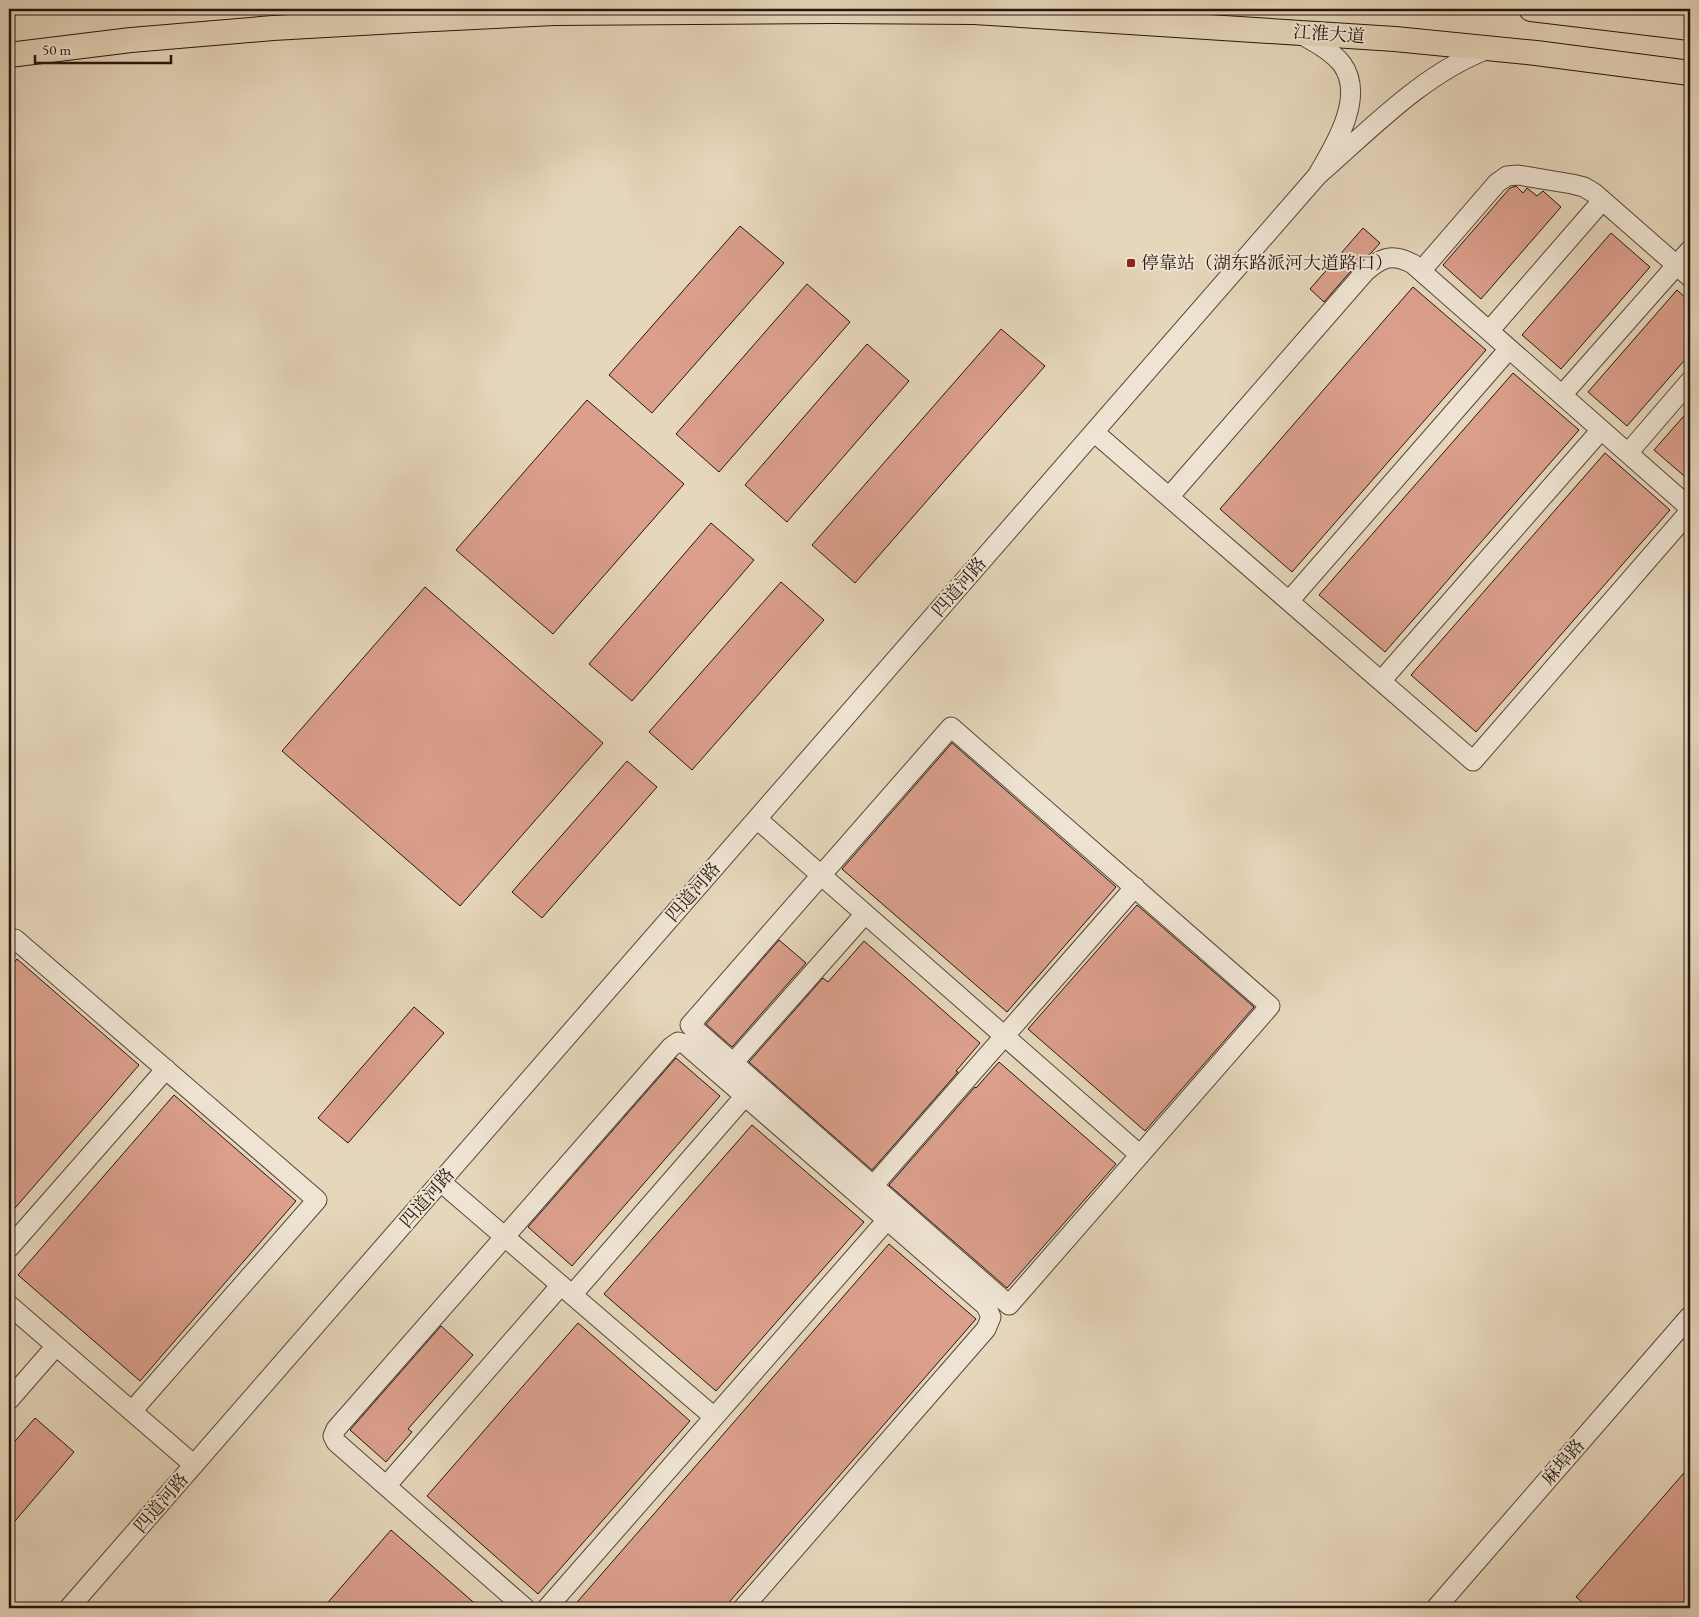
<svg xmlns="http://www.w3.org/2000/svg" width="1699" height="1617" viewBox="0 0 1699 1617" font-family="'EB Garamond','Noto Serif SC',serif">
<rect width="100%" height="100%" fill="#e6d6bb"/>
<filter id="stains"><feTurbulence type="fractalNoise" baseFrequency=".004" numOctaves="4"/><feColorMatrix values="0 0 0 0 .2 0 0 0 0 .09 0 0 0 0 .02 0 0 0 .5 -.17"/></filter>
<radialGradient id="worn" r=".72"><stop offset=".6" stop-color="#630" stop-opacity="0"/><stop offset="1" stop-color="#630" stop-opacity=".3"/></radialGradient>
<path fill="#db9f8c" stroke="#24160e" d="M1516,186l7,7 4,-5 10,8 6,-5 18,16 -80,92 -38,-34 67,-77z
M740,226l44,37 -132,150 -43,-38z
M1363,228l17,15 -9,10 -14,11 -33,38 -14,-13z
M1611,233l39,34 -89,102 -39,-34z
M807,284l43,38 -131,150 -43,-38z
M1413,287l73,63 -194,222 -72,-63z
M1677,290l13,12v52l-63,72 -39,-34z
M1001,329l44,37 -190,217 -43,-38z
M867,344l42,37 -122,141 -42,-37z
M1513,373l66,57 -194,222 -66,-57z
M587,400l97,84 -131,150 -97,-84z
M1690,409v72l-36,-31z
M1605,453l65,57 -194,222 -65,-57z
M711,523l43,37 -122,141 -43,-37z
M781,582l43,38 -132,150 -43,-38z
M425,587l178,156 -143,163 -178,-155z
M952,743l164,144 -109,125 -165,-143z
M627,761l30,26 -115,131 -30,-26z
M1137,905l117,102 -109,124 -117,-102z
M779,940l27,23 -74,84 -26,-23z
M864,941l116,102 -24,28 2,1 -86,98 -123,-108 74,-84 5,4z
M17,959l122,106 -130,150v-246z
M414,1007l30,26 -96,110 -30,-25z
M676,1058l44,38 -148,170 -44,-39z
M999,1062l117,102 -109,124 -118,-103 86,-98 1,1z
M174,1095l122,106 -156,180 -122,-106z
M752,1125l112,97 -148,169 -112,-97z
M889,1244l87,75 -252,289h-152z
M578,1323l112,98 -152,173 -111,-98z
M441,1326l32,29 -65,74 4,3 -26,30 -36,-32z
M35,1418l39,34 -65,76v-80z
M1690,1466v142h-101l-13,-11z
M391,1530l89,78h-157z"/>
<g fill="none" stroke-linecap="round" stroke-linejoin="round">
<g stroke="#544639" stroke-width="21">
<path id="minor" d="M1297,32c15,9 34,18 45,32 24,33 -8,83 -25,112 53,-46 105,-102 171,-127
M1421,271l76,-88 10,-7 11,-1 54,9 12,3 10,6 96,84
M1489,331l113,-130
M1562,395l128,-145
M1094,432l379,329 217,-250
M1628,453l62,-72
M1169,497l196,-225c17,-15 27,-19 48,-8l277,244
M1289,601l220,-252
M1381,681l220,-251
M951,727l319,279 -261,299 -319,-280z
M757,819l383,336
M9,946l6,-7 302,261 -185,211
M733,1063l132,-149
M441,1182l273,235
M873,1186l262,-299
M9,1248l157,-179
M572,1295l173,-199
M9,1305l185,160
M9,1400l47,-54
M386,1486l175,-201
M69,1608l1248,-1432
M525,1608l-189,-166 -3,-6 3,-7 335,-382 7,-5 7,2 301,262 5,11 -5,12 -243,279
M547,1608l340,-388
M1436,1608l254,-292"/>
</g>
<g stroke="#24160e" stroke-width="26">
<path id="major" d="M1531,9l159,19
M9,55l122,-15 142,-12 141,-8 140,-7 279,-2 141,1 421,27 141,14 154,20"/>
</g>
<use href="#minor" stroke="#efe4d3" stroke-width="19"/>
<use href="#major" stroke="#e6d6bb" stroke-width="24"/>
</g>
<rect fill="#8f2418" stroke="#efe4d3" stroke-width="2" x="1126" y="258" width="10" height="10" rx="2.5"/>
<g text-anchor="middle" stroke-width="4" stroke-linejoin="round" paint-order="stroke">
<g font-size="18" fill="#24160e" stroke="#efe4d3">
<text transform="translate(1329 34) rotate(4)" y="6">江淮大道</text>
<text transform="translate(959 587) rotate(-49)" y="6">四道河路</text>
<text transform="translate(693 892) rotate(-49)" y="6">四道河路</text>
<text transform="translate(427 1198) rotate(-49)" y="6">四道河路</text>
<text transform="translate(1563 1462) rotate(-49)" y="6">麻埠路</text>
<text transform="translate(161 1503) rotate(-49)" y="6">四道河路</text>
</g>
<g font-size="18" fill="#24160e" stroke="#efe4d3" text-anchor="start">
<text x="1141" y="269">停靠站（湖东路派河大道路口）</text>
</g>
</g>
<rect width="1699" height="1617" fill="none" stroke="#e6d6bb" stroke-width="30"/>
<rect x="10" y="10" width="1679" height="1597" fill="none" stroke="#24160e" stroke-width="2.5"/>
<rect x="15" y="15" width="1669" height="1587" fill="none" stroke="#24160e"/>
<path d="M35 55v8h136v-8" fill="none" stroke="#24160e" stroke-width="2.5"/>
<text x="42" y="55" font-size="15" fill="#24160e" stroke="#efe4d3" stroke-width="4" paint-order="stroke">50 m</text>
<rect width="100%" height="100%" filter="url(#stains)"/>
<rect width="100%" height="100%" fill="url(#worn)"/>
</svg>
